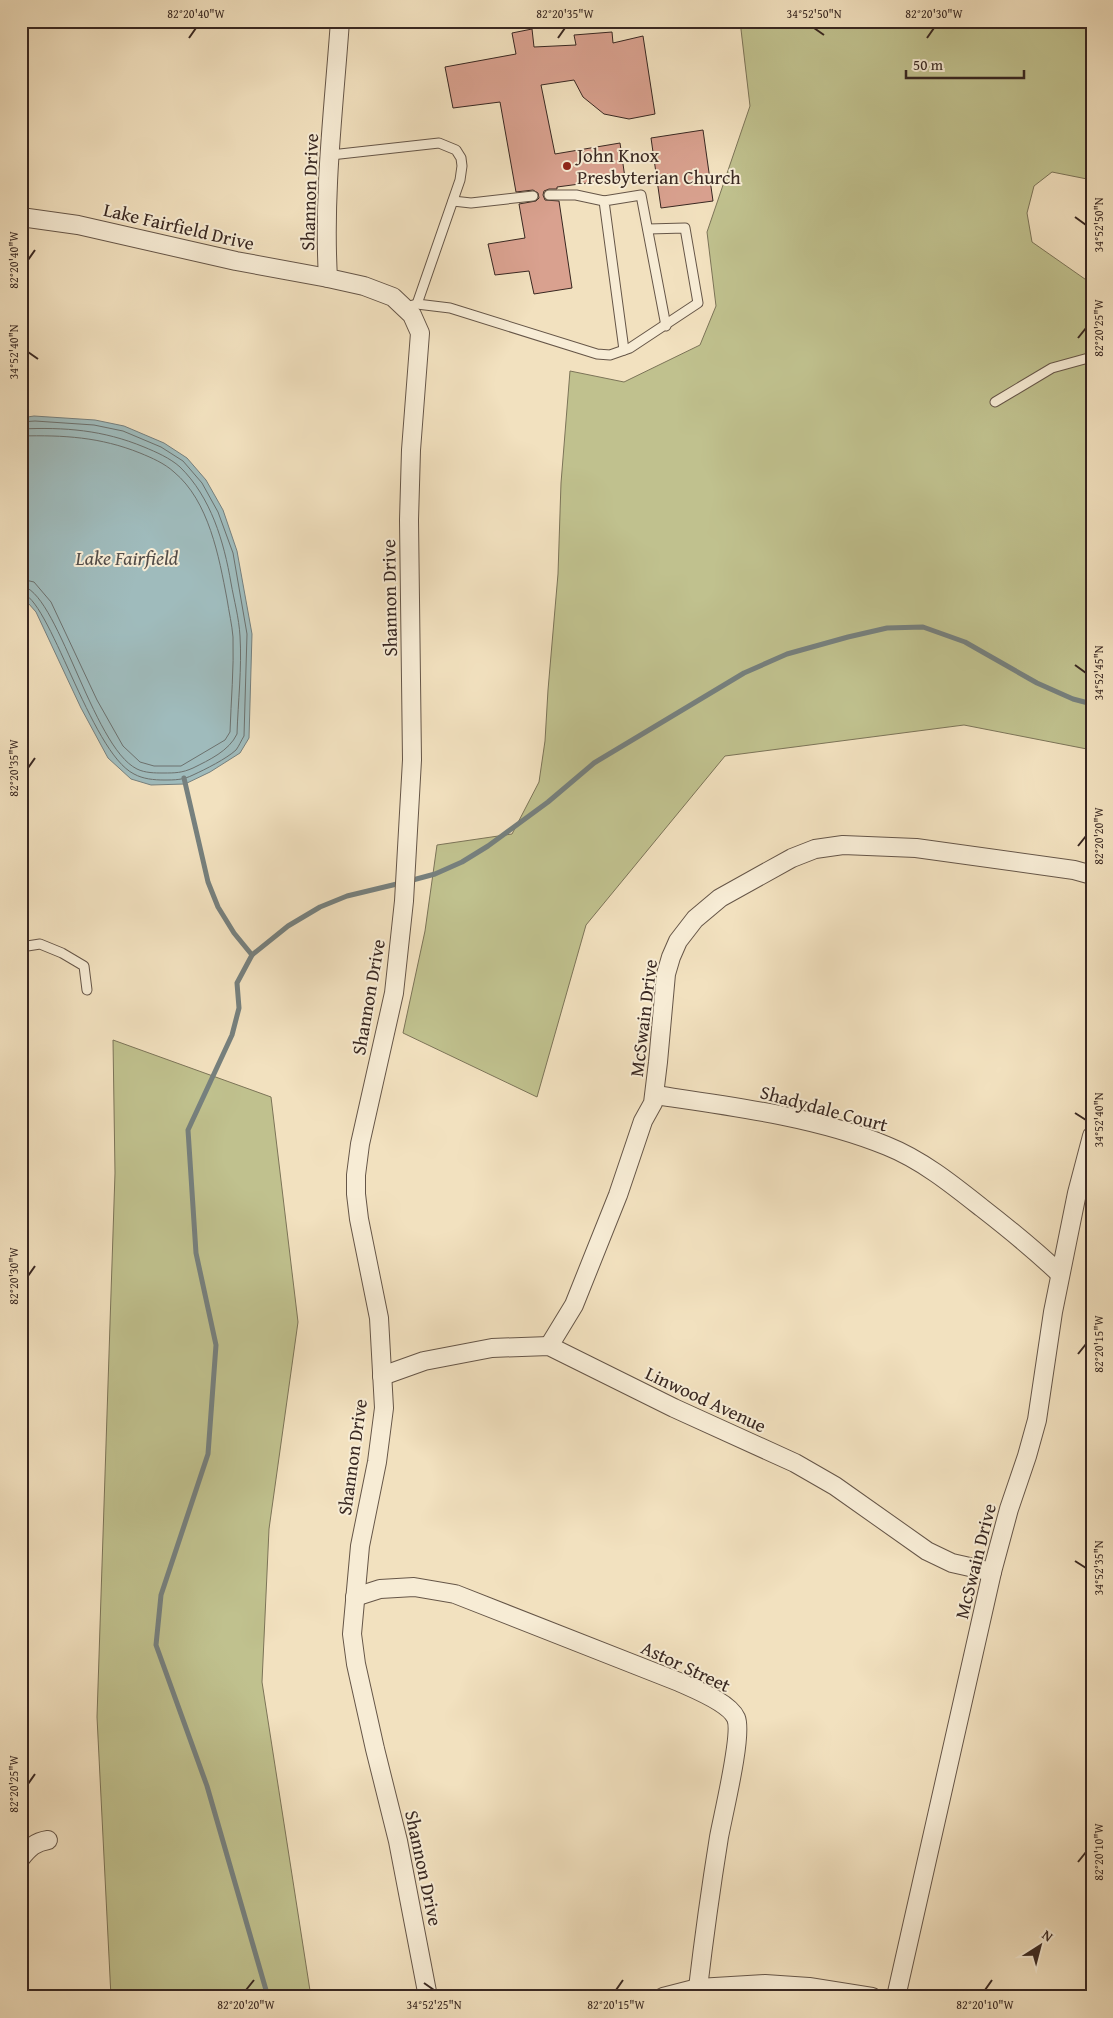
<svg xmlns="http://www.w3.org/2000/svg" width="1113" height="2018" font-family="'Gentium Book Plus',serif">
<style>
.green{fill:#c0c18e;stroke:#7c7458}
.water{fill:#9fbbbc;stroke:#76807e}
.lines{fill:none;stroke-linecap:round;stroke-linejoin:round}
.shore{stroke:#6c716e;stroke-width:1}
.stream{stroke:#76807e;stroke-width:5}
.building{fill:#d9a18f;stroke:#382721}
.service-casing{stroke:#665648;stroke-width:11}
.minor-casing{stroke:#665648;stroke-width:20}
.service{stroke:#f7ecd5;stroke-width:9}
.minor{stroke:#f7ecd5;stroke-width:18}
.ticks{fill:none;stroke:#382721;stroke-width:2}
.poi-dot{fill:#8f2418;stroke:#f7ecd5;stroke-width:2}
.labels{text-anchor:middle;stroke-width:4;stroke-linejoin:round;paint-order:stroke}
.poi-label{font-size:19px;fill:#382721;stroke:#f7ecd5;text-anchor:start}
.street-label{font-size:19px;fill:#382721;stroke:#f7ecd5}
.water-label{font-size:20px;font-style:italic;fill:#524c48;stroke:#f7ecd5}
.neatline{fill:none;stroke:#382721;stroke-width:2}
.ticks-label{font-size:12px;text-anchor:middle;fill:#382721}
</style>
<rect width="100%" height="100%" fill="#f2e1bf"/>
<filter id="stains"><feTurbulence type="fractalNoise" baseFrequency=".004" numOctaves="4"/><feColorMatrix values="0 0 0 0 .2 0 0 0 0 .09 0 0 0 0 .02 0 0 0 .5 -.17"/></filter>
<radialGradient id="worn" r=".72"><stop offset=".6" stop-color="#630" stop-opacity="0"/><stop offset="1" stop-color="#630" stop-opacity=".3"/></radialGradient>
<g class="green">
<polygon points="740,21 1092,21 1092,180 1052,172 1034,186 1027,213 1032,242 1092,284 1092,750 964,725 725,756 586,925 537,1097 403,1033 425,931 437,845 512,834 539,782 545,741 548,690 558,574 561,483 570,371 624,382 700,345 716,306 707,232 750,106"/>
<polygon points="113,1040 271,1097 298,1322 269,1529 262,1682 311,1997 111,1997 97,1717 115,1173"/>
</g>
<polygon class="water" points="34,416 95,420 124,426 164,443 187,458 206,480 223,510 237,551 252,634 249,738 240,753 210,772 185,784 151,785 131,779 108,758 81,708 36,612 21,595 21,418"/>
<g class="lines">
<g class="shore">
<path d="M21,422L35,421L94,425L123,431L161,447L183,461L202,483L218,512L233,553L247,634L244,736C241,741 239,746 236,750C226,759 206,769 193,775C183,780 175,780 164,780C154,780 143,779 134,774C90,752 49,595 21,593"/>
<path d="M21,429C65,427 103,430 144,447C156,452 170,458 180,467C211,497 224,542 231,583C234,600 239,618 240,636C242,668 238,702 237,734C229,751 209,760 193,768C182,773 175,773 163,773C155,773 145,773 137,769C92,747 57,588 21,586"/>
<path d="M21,436C64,435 100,437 140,453C152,458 164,463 174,472C209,501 219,557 227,599C229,612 232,625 233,637C234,668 231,701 230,732L225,740L181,766H154L140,762L123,746L97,700L51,602L34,582L21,579"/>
</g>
<g class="stream">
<polyline points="184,778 208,882 218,907 234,933 252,955"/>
<polyline points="409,881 435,874 462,862 488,846 548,802 594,763 744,673 787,654 848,637 887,628 923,627 965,642 1037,683 1073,699 1092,704"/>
<polyline points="268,1997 207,1786 156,1645 161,1595 208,1454 216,1345 196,1253 188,1130 232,1035 239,1008 237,983 252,955 288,926 320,907 347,896 401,883"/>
</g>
</g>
<g class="building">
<polygon points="532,29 534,47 576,45 574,35 612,32 613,43 643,36 655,114 629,119 604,114 583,97 574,80 541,85 555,154 620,143 625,178 557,187 557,189 549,189 544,191 543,195 545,200 559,201 572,288 534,294 529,271 495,275 488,244 525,238 519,204 536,201 539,198 538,193 533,190 516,192 500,102 453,108 445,67 516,54 512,33"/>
<polygon points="703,130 713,201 661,208 651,138"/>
</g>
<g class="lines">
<defs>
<g id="service">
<polyline points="331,155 439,143 456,150 461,158 462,166 460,180 417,304"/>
<polyline points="549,195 576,195 604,201"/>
<polyline points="453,201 471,203 533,196"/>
<polyline points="405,307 417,304 450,308 597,354 610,355 630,348 698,303 685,228 648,229"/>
<polyline points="624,350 604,201 641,195 666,326"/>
<polyline points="995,402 1052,368 1092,357"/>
<polyline points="21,947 40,944 62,953 84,966 87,990"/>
</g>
<g id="minor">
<path d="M340,21C334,106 323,193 328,278L364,286L393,297L412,315L420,333L411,450L409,520L412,760L404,901L394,993L360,1144L356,1175V1194L359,1219L379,1318L384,1408L377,1462L360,1546L352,1634L356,1664L375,1749L398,1841L428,1997"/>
<polyline points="21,217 78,225 236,261 328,278"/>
<path d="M655,1095C730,1106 817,1117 887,1146C922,1160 953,1185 982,1208C1009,1229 1036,1251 1060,1274"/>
<polyline points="549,1346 574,1305 618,1195 643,1121 653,1103 658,1062 666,974 671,957 678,941 695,919 720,898 792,858 815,849 843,845 916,848 1074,870 1092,875"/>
<polyline points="382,1376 424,1361 492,1348 549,1346 674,1408 795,1463 835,1486 927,1551 952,1563 992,1572"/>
<path d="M355,1597L380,1589L414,1587L455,1594L679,1682C694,1689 729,1702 736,1718C743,1734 723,1815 719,1837C711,1887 704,1937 698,1988"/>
<path d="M21,1858C29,1848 35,1842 48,1840"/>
<polyline points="663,1997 698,1988 765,1984 809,1987 872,1997"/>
<polyline points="896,1997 992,1572 1009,1509 1027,1456 1037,1420 1053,1312 1077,1193 1092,1136"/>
</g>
</defs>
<use href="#service" class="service-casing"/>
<use href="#minor" class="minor-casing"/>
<use href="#service" class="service"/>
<use href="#minor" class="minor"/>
</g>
<path class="ticks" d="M814,28L824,35M189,38L196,28M558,38L565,28M927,38L934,28M1075,217L1086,225M28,260L35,250M1078,338L1086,328M28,352L38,359M1075,665L1086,673M28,768L35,758M1078,846L1086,836M1075,1113L1086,1120M28,1276L35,1266M1078,1354L1086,1344M1075,1561L1086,1568M28,1784L35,1774M1078,1862L1086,1852M424,1983L434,1990M246,1990L254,1980M616,1990L623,1980M985,1990L992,1980"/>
<circle class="poi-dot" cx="567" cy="166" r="5"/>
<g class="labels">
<g class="poi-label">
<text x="577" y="162">John Knox<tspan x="577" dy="22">Presbyterian Church</tspan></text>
</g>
<g class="street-label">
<text transform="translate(309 192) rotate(-88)" y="7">Shannon Drive</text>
<text transform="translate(179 226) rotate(13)" y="7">Lake Fairfield Drive</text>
<text transform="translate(389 598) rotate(-91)" y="7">Shannon Drive</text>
<text transform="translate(368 997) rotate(-80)" y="7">Shannon Drive</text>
<text transform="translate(643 1018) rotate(-83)" y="7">McSwain Drive</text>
<text transform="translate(824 1108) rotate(15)" y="7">Shadydale Court</text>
<text transform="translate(706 1399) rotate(25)" y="7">Linwood Avenue</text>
<text transform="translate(352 1457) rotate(-82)" y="7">Shannon Drive</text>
<text transform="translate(975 1561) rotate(-76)" y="7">McSwain Drive</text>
<text transform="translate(686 1666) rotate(25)" y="7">Astor Street</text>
<text transform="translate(424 1868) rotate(78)" y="7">Shannon Drive</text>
</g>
<g class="water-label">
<text x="127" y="565">Lake Fairfield</text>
</g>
</g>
<rect width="1113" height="2018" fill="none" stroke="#f2e1bf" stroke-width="55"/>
<g transform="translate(1040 1946) rotate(36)" stroke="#f7ecd5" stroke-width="4" paint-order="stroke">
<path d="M0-4L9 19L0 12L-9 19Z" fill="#382721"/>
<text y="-8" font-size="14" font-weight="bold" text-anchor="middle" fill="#382721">N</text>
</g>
<path d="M906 70v8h118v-8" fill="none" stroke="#382721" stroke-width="2.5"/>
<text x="913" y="70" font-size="15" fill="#382721" stroke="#f7ecd5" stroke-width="4" paint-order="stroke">50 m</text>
<rect x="28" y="28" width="1058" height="1962" class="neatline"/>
<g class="ticks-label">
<text x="196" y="18">82°20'40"W</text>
<text x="565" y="18">82°20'35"W</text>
<text x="814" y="18">34°52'50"N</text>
<text x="934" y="18">82°20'30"W</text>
<text transform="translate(1099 225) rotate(-90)" y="4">34°52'50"N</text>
<text transform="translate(14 260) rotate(-90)" y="4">82°20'40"W</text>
<text transform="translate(1099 328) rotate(-90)" y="4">82°20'25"W</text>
<text transform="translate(14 352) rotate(-90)" y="4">34°52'40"N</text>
<text transform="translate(1099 673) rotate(-90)" y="4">34°52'45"N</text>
<text transform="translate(14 768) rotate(-90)" y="4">82°20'35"W</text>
<text transform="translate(1099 836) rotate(-90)" y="4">82°20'20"W</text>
<text transform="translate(1099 1120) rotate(-90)" y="4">34°52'40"N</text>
<text transform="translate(14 1276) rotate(-90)" y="4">82°20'30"W</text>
<text transform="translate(1099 1344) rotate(-90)" y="4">82°20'15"W</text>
<text transform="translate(1099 1568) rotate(-90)" y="4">34°52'35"N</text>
<text transform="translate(14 1784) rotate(-90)" y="4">82°20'25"W</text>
<text transform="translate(1099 1852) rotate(-90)" y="4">82°20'10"W</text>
<text x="246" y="2009">82°20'20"W</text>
<text x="434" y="2009">34°52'25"N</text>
<text x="616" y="2009">82°20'15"W</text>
<text x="985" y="2009">82°20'10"W</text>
</g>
<rect width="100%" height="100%" filter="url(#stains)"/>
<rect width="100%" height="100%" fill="url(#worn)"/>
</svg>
